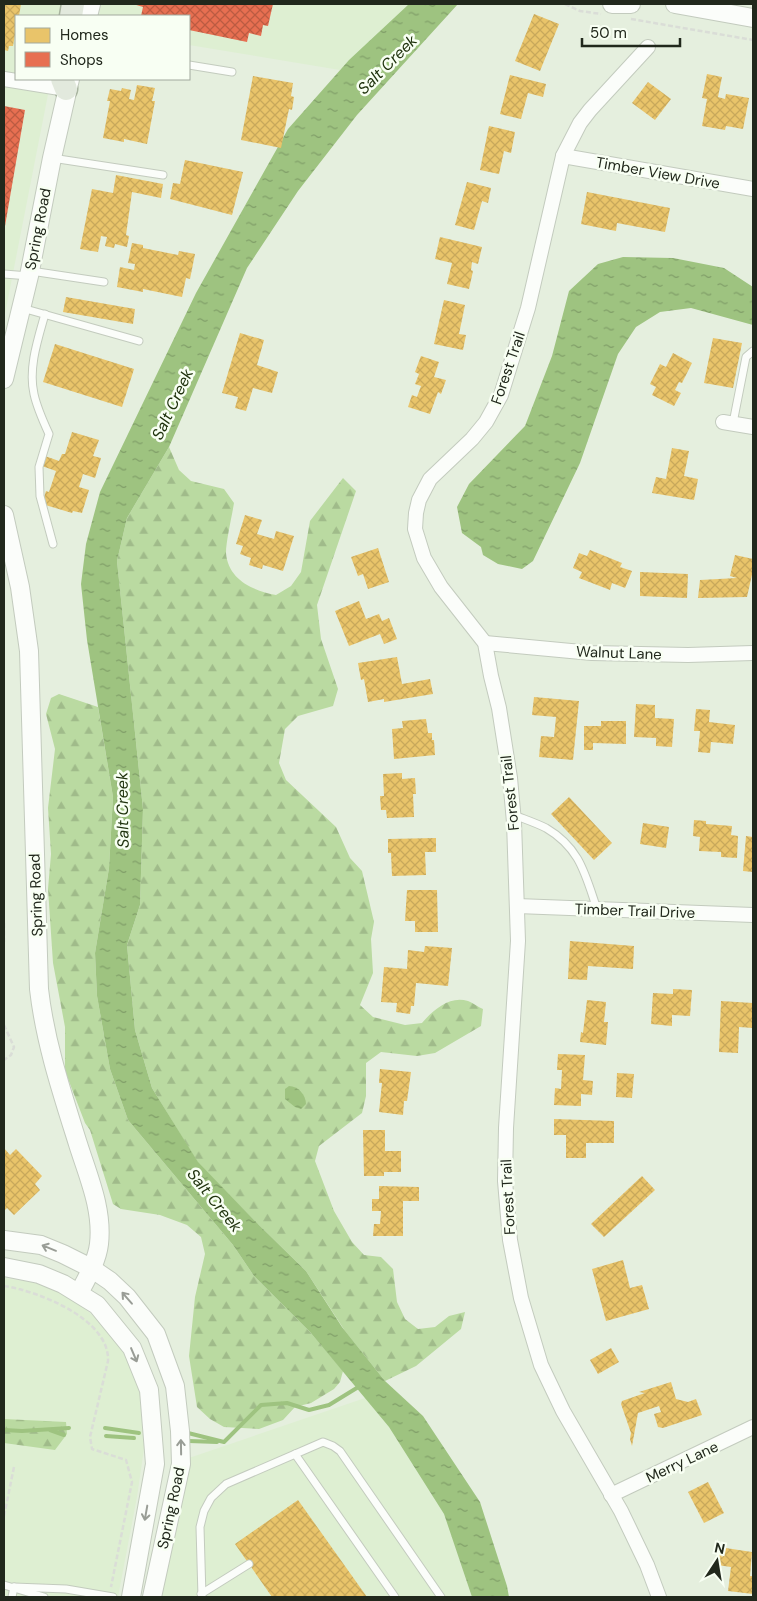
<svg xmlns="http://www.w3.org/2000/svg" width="757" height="1601" font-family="'DM Sans',sans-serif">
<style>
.built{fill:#deefd2}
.forest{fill:url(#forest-firs)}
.water{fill:url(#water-ripples)}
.homes{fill:url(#homes-cross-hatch)}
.shops{fill:url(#shops-cross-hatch)}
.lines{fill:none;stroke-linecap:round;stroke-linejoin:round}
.stream{stroke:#9ec380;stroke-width:4}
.service-casing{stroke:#c3cbbe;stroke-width:9}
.minor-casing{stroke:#c3cbbe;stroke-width:16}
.tertiary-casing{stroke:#c3cbbe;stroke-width:20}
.trunk-casing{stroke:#a8b49f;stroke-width:25}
.path{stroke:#daddd7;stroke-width:2.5;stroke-dasharray:5 2.5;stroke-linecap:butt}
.service{stroke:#fbfdfa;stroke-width:7}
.minor{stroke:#fbfdfa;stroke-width:14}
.tertiary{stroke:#fbfdfa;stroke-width:18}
.trunk{stroke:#e2e9dd;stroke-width:22}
.oneway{stroke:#999d96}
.labels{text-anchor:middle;stroke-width:5;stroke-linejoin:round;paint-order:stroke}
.street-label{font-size:15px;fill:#21281c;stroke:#f8fff3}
.water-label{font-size:16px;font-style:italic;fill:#20330e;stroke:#f8fff3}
</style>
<defs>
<pattern id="forest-firs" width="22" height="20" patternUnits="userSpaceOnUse" patternTransform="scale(1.25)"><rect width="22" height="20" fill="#badaa1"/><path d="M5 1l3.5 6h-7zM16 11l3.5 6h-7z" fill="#a0bb8a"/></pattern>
<pattern id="water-ripples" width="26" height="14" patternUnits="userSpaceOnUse" patternTransform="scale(1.25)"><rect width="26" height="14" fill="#9ec380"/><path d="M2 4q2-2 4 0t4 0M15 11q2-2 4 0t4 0" fill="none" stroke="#809e68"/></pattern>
<pattern id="homes-cross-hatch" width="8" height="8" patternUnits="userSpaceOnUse" patternTransform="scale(1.25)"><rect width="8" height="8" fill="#e9c46a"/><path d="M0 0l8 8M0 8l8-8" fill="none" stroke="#c8a85b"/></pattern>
<pattern id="shops-cross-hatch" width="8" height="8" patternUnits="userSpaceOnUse" patternTransform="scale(1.25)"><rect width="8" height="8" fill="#e76f51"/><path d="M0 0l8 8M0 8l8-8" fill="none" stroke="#bb5b42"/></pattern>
</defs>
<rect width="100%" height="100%" fill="#e5efde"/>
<g class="built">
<polygon points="4,4 66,4 64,16 16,16 16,79 51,79 4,319"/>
<polygon points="101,4 409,4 340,70 189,45 189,16 99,16"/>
<polygon points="4,1278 37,1283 55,1290 76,1302 101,1322 123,1349 141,1393 146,1435 137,1497 118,1597 4,1597"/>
<polygon points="365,1398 389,1427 444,1514 472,1597 157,1597 186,1459"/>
</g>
<g class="forest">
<path d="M169,447L179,470L191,481L224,489L234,503C232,516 226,541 226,553C228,580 254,591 276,595L291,586L301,572L310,521L343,478L356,491L317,605L321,639L338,689L333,706L298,716L285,729L279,763L286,780L336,827L350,858L362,871L374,922L371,939L373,973L360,1005L373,1017L405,1025L422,1023C433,1010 450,995 468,1001C473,1003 478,1007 483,1009L481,1026L435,1053L417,1056L381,1052L366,1063V1096L362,1113L319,1146L315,1161L334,1211L352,1242L364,1255L381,1257L393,1269L397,1302L405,1319L418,1329L435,1327L449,1316L465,1312L461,1329L416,1366L385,1381L345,1331L306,1271L259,1225L198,1163L152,1088L135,1030L127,945L140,905L143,809L117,561L127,518Z"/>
<polygon points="59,694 98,707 113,797 109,868 95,953 97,996 110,1069 128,1120 233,1245 254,1276 310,1332 343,1371 340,1382 334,1389 311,1403 295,1407 283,1420 259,1429 224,1427 210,1419 197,1407 189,1356 195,1297 205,1254 201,1237 187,1225 160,1215 121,1209 113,1204 90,1130 85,1123 65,1071 65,1027 53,963 48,889 51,854 48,808 55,749 46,714 51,698"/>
<polygon points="4,1419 66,1422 67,1434 55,1450 4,1443"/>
</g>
<g class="water">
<polygon points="409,4 458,4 357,115 298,191 247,268 169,447 127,518 117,561 143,809 140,905 127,945 135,1030 152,1088 198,1162 259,1225 306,1271 342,1327 385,1381 423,1416 480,1502 507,1586 509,1597 472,1597 444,1514 389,1427 310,1332 254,1276 233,1245 128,1120 110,1069 97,996 95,953 109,868 113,797 87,640 81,584 86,544 100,492 196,293 288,129 349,60"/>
<polygon points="623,257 673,258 724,268 753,287 753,325 691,308 660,312 636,327 618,354 580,463 533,561 522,569 498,564 483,555 481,547 462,533 457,507 469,484 525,426 552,356 569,291 598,264"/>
<path d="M289,1086C298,1086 306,1095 306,1104L301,1109L295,1107L285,1099V1089Z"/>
</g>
<g class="homes">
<polygon points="4,4 21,4 19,16 16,16 16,29 13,46 9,46 8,51 4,50"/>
<polygon points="534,14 559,24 540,71 515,61"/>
<polygon points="707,74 722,77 718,97 725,99 726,94 749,98 743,129 726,126 725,130 702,126 707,99 702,98"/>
<polygon points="510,75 546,84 543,97 528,93 521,119 500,114"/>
<polygon points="253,76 293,83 291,96 294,97 292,110 289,109 281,148 241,140"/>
<polygon points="648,82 671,99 655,120 632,103"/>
<polygon points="137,85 155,88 152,101 155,101 147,144 124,139 124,142 103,138 110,101 107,101 110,89 121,91 122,88 131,90 129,99 134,100"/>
<polygon points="489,126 515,132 511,153 504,151 499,174 480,170"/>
<polygon points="185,160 243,172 232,215 170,199 173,183 180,184"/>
<polygon points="116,175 163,184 161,198 132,192 126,235 129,236 127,247 115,244 114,248 105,246 107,237 101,236 98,252 80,249 92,189 113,193"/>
<polygon points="467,182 491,188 488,203 482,201 474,230 455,225"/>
<polygon points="587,192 670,208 665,232 617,223 616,231 581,224"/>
<polygon points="440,237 482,247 478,264 472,262 471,270 473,271 469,289 447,284 452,263 435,259"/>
<polygon points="132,243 143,245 143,248 178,255 179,251 195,254 190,279 186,278 182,297 143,289 143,292 117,287 120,267 134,270 135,264 128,263"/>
<polygon points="66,297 135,309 133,324 63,312"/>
<polygon points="444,300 465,305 459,334 466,335 463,350 434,344"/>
<polygon points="240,333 264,340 257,365 278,372 272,393 253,388 246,411 235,408 238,397 222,393"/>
<polygon points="713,338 742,343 733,388 704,383"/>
<polygon points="55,344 134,369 122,407 43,382"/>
<polygon points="673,353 692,363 682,383 679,382 675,390 681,393 674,406 652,395 656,387 650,384 660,364 666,367"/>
<polygon points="421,356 439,362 434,377 446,380 441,394 438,392 430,414 408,407 412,395 417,397 421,386 415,384 419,374 415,372"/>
<polygon points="72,432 99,440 93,456 101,458 95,478 83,474 79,487 89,490 82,513 73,511 72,513 42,504 46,491 49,492 56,471 42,466 45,456 59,461 62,454 65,454"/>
<polygon points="672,448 689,451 684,476 698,479 694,500 652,493 656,477 666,479"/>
<polygon points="245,515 262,520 257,534 274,539 276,531 294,536 283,571 263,565 262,569 249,565 251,558 240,554 243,546 236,544"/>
<polygon points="378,548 389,582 368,589 363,574 358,576 351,557"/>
<polygon points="590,550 622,563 620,567 632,571 625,588 612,583 610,590 579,578 582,572 573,568 579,553 587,556"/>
<polygon points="735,555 753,559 753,570 747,597 698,598 700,580 737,578 730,576"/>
<polygon points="640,572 688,574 687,598 640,596"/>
<polygon points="359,601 366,619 379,614 382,621 389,618 397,639 384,644 380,634 349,646 335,611"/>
<polygon points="397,657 402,684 430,679 433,694 384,702 384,699 368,702 364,679 361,680 358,663"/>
<polygon points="534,697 579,701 573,760 539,757 541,736 554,737 556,717 532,715"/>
<polygon points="636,704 655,705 655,718 674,719 672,747 656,746 656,738 634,737"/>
<polygon points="696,709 710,710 709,722 735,725 733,744 711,742 710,753 698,752 700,731 694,731"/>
<polygon points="426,719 428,733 432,733 432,740 434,740 435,755 394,759 392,729 403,728 402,721"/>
<polygon points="601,721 626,721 626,744 593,743 593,750 584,750 584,726 601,726"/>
<polygon points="402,773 402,779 415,778 416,794 413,794 414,817 387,818 386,810 381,810 380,796 384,796 383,774"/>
<polygon points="569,797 612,843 594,860 551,814"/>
<polygon points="694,820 706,821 706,824 732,826 731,835 738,836 737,858 721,857 721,852 699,851 700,837 693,836"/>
<polygon points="643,823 669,827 666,848 640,844"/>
<polygon points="746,836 753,837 753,872 743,871"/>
<polygon points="436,838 436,852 425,852 426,875 392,876 391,853 388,853 388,839"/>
<polygon points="407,890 437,890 438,932 415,932 415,921 405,921"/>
<polygon points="570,941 634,946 633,969 588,966 587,980 568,979"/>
<polygon points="425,946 452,948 448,986 416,983 414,1006 411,1006 410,1014 396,1012 397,1003 381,1002 384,967 407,969 408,950 424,952"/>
<polygon points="673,989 692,990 690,1016 672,1015 672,1026 651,1024 653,993 673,994"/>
<polygon points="587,1000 606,1002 604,1022 608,1022 606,1045 580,1042 581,1032 583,1033"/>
<polygon points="721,1001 753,1003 753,1028 739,1027 738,1053 719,1052"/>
<polygon points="558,1054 585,1055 583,1080 593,1081 592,1095 581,1094 581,1106 554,1105 555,1088 561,1089 562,1070 557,1070"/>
<polygon points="380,1069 411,1072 407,1101 404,1101 403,1115 379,1112 382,1083 379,1083"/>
<polygon points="617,1073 634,1074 632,1098 616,1097"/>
<polygon points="554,1119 614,1121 614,1143 586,1143 586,1158 566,1158 566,1135 554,1135"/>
<polygon points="363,1130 385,1130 385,1151 401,1151 401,1172 384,1172 384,1176 364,1176"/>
<polygon points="4,1148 10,1155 16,1149 42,1176 35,1184 40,1190 14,1215 7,1208 4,1211"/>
<polygon points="642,1176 655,1190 604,1237 591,1224"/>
<polygon points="379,1186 419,1187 419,1201 403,1201 403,1236 373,1236 374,1224 380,1224 381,1211 372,1211 372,1199 379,1199"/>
<polygon points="623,1260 630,1288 642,1285 649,1309 606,1321 592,1269"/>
<polygon points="611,1348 619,1362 598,1374 590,1360"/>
<polygon points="671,1382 676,1399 688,1402 696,1399 702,1415 663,1428 658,1427 654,1414 661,1412 659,1406 638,1413 632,1446 630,1439 631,1433 621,1404 622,1401 645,1393 639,1392"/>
<polygon points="708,1482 724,1513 704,1523 688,1492"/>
<polygon points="298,1500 367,1597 272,1597 249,1564 235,1544"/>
<polygon points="719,1547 752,1552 750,1576 753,1576 753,1594 728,1591 731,1567 717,1565"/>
</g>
<g class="shops">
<polygon points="133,4 273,4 268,26 263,25 261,36 249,33 247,42 189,30 189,16 141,16 143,7"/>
<polygon points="4,106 25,110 5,226 4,226"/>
</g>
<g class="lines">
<g class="stream">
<polyline points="105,1428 139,1433"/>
<polyline points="4,1430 22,1431 69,1428"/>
<polyline points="50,1430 64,1435"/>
<polyline points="188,1433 224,1442 261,1405 287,1403 309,1410 329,1405 360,1386"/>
<polyline points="106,1436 134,1438"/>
<polyline points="189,1441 217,1442"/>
</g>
<defs>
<g id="service">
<polyline points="189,65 232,72"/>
<polyline points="52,158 163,175"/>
<polyline points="31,271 104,282"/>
<polyline points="4,274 29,276"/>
<polyline points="22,308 139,341"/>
<path d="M45,314C38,339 28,368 34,394C37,408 43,421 49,434L39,467L40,496L53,544"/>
<polyline points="733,423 746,357 753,351"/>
<path d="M514,815C524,819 536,823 546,828C580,848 585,874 597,909"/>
<polyline points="295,1454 395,1597"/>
<polyline points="4,1585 44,1597"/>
<polyline points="14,1587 66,1589 113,1597"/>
<polyline points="201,1594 249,1564"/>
<polyline points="12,1597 14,1587"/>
<polyline points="202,1597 200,1527 204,1511 211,1498 226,1484 323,1442 333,1446 340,1451 441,1597"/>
</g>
<g id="minor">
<polyline points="648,47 590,110 580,123 563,156 528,308 501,395 486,422 472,439 430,479 419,500 416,513 415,529 424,558 441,587 485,643 491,676 499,708 510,778 514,822 518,941 506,1128 505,1181 510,1240 521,1298 541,1365 563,1411 621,1511 647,1565 659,1597"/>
<polyline points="4,79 66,89"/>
<polyline points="563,156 753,189"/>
<polyline points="723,422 753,427"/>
<polyline points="485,643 592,653 688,655 753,653"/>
<polyline points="517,906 753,915"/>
<polyline points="611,1495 753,1427"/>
</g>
<g id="tertiary">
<polyline points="612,4 631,4"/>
<polyline points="675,4 753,18"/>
<polyline points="88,16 91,4"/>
<polyline points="4,379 29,276 52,158 70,79"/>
<path d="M4,515L20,587L29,651L39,989C45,1042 62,1093 78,1144C88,1176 103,1209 99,1244C97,1261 87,1278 79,1293"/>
<polyline points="4,1240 41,1245 63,1254 91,1268 110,1281 127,1297 156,1334 175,1386 180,1431 181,1464 152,1597"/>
<polyline points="4,1267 39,1274 63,1284 97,1305 132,1348 149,1390 155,1464 131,1597"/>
</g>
<g id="trunk">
<polyline points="71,16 73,4"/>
<polyline points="62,79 66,89"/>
</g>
</defs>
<use href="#service" class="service-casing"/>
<use href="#minor" class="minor-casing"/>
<use href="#tertiary" class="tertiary-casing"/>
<use href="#trunk" class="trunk-casing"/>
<g class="path">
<polyline points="565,4 580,11 601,14"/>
<polyline points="631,19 753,40"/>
<polyline points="4,923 4,942"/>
<polyline points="4,1025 14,1047 11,1055 4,1060"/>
<path d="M4,1286C38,1291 110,1319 108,1361L90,1437L92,1449L126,1460L132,1482L111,1587"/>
<polyline points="4,1516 14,1467"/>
</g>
<use href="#service" class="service"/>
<use href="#minor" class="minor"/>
<use href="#tertiary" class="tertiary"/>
<use href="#trunk" class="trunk"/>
</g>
<defs><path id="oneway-shaft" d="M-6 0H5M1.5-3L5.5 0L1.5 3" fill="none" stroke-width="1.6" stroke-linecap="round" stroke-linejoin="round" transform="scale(1.25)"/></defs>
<g class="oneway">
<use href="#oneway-shaft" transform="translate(49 1248) rotate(-158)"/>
<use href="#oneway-shaft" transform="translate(127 1298) rotate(-131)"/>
<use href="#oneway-shaft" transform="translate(134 1355) rotate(67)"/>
<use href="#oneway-shaft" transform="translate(181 1447) rotate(-91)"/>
<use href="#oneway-shaft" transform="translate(146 1513) rotate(100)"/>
</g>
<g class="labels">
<g class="street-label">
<text transform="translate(658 173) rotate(10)" y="5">Timber View Drive</text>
<text transform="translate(38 229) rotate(-79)" y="5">Spring Road</text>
<text transform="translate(508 368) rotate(-71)" y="5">Forest Trail</text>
<text transform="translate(619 653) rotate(2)" y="5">Walnut Lane</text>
<text transform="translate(510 793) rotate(-96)" y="5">Forest Trail</text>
<text transform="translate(36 895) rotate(-92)" y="5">Spring Road</text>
<text transform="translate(635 911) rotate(2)" y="5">Timber Trail Drive</text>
<text transform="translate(508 1197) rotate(-93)" y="5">Forest Trail</text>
<text transform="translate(682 1462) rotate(-25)" y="5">Merry Lane</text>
<text transform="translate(171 1508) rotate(-78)" y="5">Spring Road</text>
</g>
<g class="water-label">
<text transform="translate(387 64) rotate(-45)" y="6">Salt Creek</text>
<text transform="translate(172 404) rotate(-65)" y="6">Salt Creek</text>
<text transform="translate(122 810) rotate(-91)" y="6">Salt Creek</text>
<text transform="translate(215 1200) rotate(51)" y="6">Salt Creek</text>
</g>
</g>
<rect width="757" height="1601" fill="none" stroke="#21281c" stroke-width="10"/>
<rect x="15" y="15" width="175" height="65" fill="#f8fff3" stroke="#a2a99d"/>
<rect x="25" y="28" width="25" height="15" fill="#e9c46a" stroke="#a2a99d"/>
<text x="60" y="40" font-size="15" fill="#21281c">Homes</text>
<rect x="25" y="52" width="25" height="15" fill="#e76f51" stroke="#a2a99d"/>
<text x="60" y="65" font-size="15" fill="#21281c">Shops</text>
<g transform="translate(717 1561) rotate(12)" stroke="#f8fff3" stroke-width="4" paint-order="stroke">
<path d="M0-4L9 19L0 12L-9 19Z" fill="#21281c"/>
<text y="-8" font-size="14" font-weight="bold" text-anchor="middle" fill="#21281c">N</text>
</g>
<path d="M582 38v8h98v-8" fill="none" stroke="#21281c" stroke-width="2.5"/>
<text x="590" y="38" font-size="15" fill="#21281c" stroke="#f8fff3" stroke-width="4" paint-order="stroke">50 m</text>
</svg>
